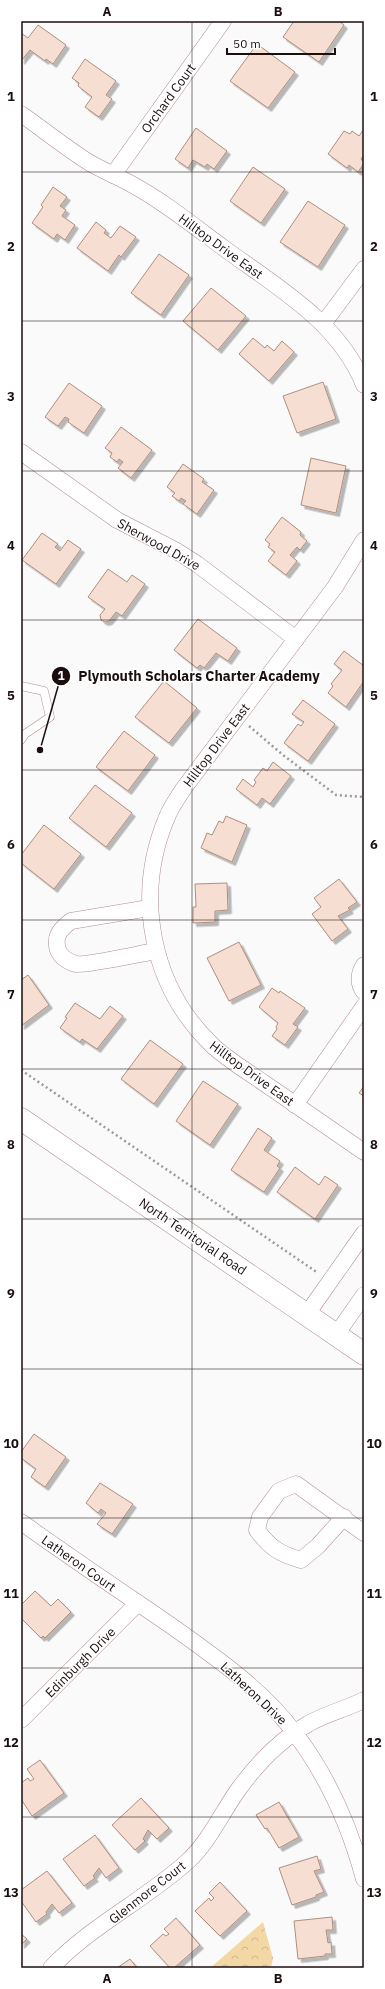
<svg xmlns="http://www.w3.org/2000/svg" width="385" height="1989" font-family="'IBM Plex Sans',sans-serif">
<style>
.park{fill:url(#park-crowns)}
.building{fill:#f7ded2;stroke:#af8e7e;filter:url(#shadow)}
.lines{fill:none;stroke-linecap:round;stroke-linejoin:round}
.lane-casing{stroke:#b28c8f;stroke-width:9}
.street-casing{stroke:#b28c8f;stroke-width:17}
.secondary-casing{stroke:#b28c8f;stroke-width:23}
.path{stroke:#9d9998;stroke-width:2.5;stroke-dasharray:2 3;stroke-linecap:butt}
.lane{stroke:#fff;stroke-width:8}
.street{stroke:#fff;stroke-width:16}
.secondary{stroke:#fff;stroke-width:22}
.grid{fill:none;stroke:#1b0e0f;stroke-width:1;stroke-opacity:0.55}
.labels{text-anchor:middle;stroke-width:3;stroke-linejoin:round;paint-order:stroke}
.street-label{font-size:13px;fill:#1b0e0f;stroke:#fff}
.leader{fill:none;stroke:#1b0e0f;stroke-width:1.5}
.callout-dot{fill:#1b0e0f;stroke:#fff;stroke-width:1.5}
.mark-label{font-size:12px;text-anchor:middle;font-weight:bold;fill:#fff}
.callout-label{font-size:14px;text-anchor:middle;font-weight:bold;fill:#1b0e0f;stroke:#fff;stroke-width:3;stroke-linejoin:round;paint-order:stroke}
.neatline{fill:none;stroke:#1b0e0f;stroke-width:1.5}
.grid-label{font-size:13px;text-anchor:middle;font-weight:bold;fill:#1b0e0f}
</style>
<defs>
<pattern id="park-crowns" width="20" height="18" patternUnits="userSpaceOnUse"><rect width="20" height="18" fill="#f3d8a6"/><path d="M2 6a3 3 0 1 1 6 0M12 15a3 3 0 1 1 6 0" fill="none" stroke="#d0b88e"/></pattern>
<filter id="shadow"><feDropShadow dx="3.5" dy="3.5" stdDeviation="0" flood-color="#0004"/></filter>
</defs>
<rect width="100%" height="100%" fill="#f9faf9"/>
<polygon class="park" points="263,1922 273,1958 271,1968 210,1968"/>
<g class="building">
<polygon points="294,21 339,21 344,25 319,62 283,37"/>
<polygon points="38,25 66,45 53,64 46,59 45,61 30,50 21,61 21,33 28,38"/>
<polygon points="257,44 295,72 268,108 230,81"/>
<polygon points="85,59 116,81 106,95 112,99 99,117 85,107 92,97 78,86 79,83 72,78"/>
<polygon points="196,128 227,151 214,169 207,164 205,167 193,160 188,168 175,159"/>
<polygon points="364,129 364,155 361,159 364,163 358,172 349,165 347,168 328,154 344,131 350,134 352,131 359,136"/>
<polygon points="253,167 285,189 261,223 230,201"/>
<polygon points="53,187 67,197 60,206 66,210 62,216 75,225 65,240 57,234 54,239 32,223 43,207 41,205"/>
<polygon points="308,201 345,225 318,267 280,242"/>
<polygon points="96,222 106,230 104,233 111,238 120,226 136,237 121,257 119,255 108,271 77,248"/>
<polygon points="159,254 189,275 161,315 131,293"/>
<polygon points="211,288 246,316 218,350 183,321"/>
<polygon points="253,338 265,348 267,345 274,351 282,341 294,352 269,381 239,354"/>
<polygon points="323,382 336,419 297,433 283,396"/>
<polygon points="69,383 102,406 84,433 68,422 69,419 65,417 58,426 45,417"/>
<polygon points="121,427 152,450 131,478 118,468 123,462 119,459 117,462 110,457 112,453 105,448"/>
<polygon points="311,458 346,466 336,513 301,505"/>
<polygon points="183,464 204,479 202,482 214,490 197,514 183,504 186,501 181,498 179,501 172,496 175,493 167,487"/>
<polygon points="282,517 301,532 300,535 307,541 300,550 297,547 290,555 297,561 286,575 268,561 275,552 268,547 270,544 265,540"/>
<polygon points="42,533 58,544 55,547 60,551 68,540 81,549 56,584 22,560"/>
<polygon points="108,569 127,582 132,575 145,584 122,616 116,612 109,621 105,622 101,620 100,615 105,609 88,597"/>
<polygon points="198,619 237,648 228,661 216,653 204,668 200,665 197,668 174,650"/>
<polygon points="344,651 364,666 364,681 346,707 328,693 333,686 331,684 342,670 334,664"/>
<polygon points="164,681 197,708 169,743 135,717"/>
<polygon points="303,700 335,724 308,761 284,743 298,724 301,726 304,722 292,714"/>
<polygon points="124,731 155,755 128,791 96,767"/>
<polygon points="273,762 291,776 270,804 262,798 257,805 236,789 243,779 253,787 256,782 254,780 263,768 267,771"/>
<polygon points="95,785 132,813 106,847 69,818"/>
<polygon points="226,816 247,825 232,862 201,848 207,833 212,835 219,821 223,823"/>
<polygon points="44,825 81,854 54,889 21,863 21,855"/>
<polygon points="339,879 357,902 348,908 350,910 338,916 348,929 332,941 312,914 321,907 314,898"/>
<polygon points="227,883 228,910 215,911 215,922 193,923 193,907 196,907 195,884"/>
<polygon points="239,942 261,985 229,1001 207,958"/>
<polygon points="28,975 49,1005 21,1026 21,980"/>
<polygon points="272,988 279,993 280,991 305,1008 293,1024 298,1027 285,1045 272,1036 277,1029 276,1027 278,1023 259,1007"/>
<polygon points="75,1003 100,1019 110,1006 123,1016 97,1049 82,1039 80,1042 60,1028 67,1018 65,1017"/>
<polygon points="150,1040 183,1064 154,1104 121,1079"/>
<polygon points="203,1081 238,1104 210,1145 176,1121"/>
<polygon points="364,1086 364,1096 359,1093"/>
<polygon points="258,1128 272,1138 264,1150 280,1161 277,1166 280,1168 264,1192 231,1170"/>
<polygon points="295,1167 319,1185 325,1176 338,1185 315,1219 277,1192"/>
<polygon points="34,1434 66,1457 45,1487 31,1477 36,1469 21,1458 21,1452"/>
<polygon points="100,1483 133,1504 112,1534 97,1524 106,1513 101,1509 98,1513 86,1503"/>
<polygon points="35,1591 51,1606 58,1599 71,1612 45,1638 43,1636 41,1638 21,1618 21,1605"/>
<polygon points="40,1760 64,1793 32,1816 21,1799 21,1783 28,1778 30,1781 34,1779 27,1769"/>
<polygon points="141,1798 169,1828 157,1839 148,1830 143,1839 145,1841 135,1850 112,1825"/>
<polygon points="279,1802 299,1837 279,1848 267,1828 265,1829 256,1815"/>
<polygon points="95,1835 119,1868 106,1878 99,1868 93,1876 95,1878 84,1886 63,1859"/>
<polygon points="317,1856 321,1869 314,1871 324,1892 316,1895 316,1897 292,1905 279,1868"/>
<polygon points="47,1871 72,1903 59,1913 52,1904 46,1912 47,1914 36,1922 21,1901 21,1890"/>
<polygon points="220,1882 247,1911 220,1936 195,1911 209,1898 211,1901 214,1898 209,1893"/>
<polygon points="332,1917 333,1930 326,1930 328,1943 331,1942 332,1954 325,1954 325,1956 298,1959 294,1921"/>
<polygon points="176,1918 200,1945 174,1968 170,1968 150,1946 163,1934 166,1936 169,1934 164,1929"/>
<polygon points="21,1934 27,1939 21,1945"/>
<polygon points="130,1959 137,1968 117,1968"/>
</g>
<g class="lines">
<defs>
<polyline id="lane" points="21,686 44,691 50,717 25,734 21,740"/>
<g id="street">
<path d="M21,114C44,130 66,148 90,163C104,171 119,177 133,185C166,203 195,227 225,249C277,287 339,322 364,385"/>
<polyline points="113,175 223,21"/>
<polyline points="323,324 364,269"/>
<polyline points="21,452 117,520 175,550 197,564 296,639"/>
<path d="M364,540L335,587L184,788C178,797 171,807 167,817C134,895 150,986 213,1046C228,1060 247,1071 264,1083C297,1106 331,1129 364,1152"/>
<path d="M149,908L71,921C62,928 55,934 57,946C58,956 68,962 76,964C85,966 143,953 156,951"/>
<path d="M364,965C358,974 358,984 364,992"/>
<polyline points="295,1105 364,1006"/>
<polyline points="307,1314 364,1233"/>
<polyline points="336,1335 364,1295"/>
<path d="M344,1517L318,1546L301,1560C280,1554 270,1548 257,1530L260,1517L279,1491L296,1484L364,1533"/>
<path d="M21,1522C71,1558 122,1592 173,1627C216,1658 262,1689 294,1732C327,1775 350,1827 364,1879"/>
<polyline points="21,1720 138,1603"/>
<path d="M51,1968C89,1927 145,1900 187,1862C209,1842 221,1814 238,1790C256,1765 281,1739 308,1724C325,1714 346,1709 364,1700"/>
</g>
<polyline id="secondary" points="21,1119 364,1354"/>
</defs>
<use href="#lane" class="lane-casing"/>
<use href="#street" class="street-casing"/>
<use href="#secondary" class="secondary-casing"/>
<g class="path">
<polyline points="249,726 283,755 336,795 364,797"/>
<polyline points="21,1070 318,1273"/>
</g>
<use href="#lane" class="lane"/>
<use href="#street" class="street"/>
<use href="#secondary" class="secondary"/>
</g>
<path class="grid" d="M192,21V1968M21,172H364M21,321H364M21,471H364M21,620H364M21,770H364M21,920H364M21,1069H364M21,1219H364M21,1369H364M21,1518H364M21,1668H364M21,1817H364"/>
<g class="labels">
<g class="street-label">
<text transform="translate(168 98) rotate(-54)" y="5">Orchard Court</text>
<text transform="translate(221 246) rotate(36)" y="5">Hilltop Drive East</text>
<text transform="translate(159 544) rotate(29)" y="5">Sherwood Drive</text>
<text transform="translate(216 745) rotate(-53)" y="5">Hilltop Drive East</text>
<text transform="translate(252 1073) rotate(36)" y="5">Hilltop Drive East</text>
<text transform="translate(193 1236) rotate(34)" y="5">North Territorial Road</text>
<text transform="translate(79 1563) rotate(35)" y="5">Latheron Court</text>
<text transform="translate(80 1662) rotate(-45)" y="5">Edinburgh Drive</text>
<text transform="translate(254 1693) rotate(43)" y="5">Latheron Drive</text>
<text transform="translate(147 1892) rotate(-38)" y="5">Glenmore Court</text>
</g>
</g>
<path class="leader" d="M40 750L61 676"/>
<g class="callout-dot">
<circle cx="40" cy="750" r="4"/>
<circle cx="61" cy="676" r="10"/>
</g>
<g class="mark-label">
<text x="61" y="680">1</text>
</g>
<g class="callout-label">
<text x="199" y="681">Plymouth Scholars Charter Academy</text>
</g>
<rect width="385" height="1989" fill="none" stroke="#ffffff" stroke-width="44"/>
<path d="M227 48v6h108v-6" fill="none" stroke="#1b0e0f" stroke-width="2"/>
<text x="233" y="48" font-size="12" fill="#1b0e0f" stroke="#ffffff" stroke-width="3" paint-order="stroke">50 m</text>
<rect x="22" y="22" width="341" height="1945" class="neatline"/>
<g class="grid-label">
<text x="107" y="16">A</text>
<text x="278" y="16">B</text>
<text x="11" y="101">1</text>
<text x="374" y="101">1</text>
<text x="11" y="251">2</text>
<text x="374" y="251">2</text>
<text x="11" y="401">3</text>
<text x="374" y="401">3</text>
<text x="11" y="550">4</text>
<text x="374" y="550">4</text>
<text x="11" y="700">5</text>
<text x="374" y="700">5</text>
<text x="11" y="849">6</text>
<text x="374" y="849">6</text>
<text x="11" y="999">7</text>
<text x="374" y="999">7</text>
<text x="11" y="1149">8</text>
<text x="374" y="1149">8</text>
<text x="11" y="1298">9</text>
<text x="374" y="1298">9</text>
<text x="11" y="1448">10</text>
<text x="374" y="1448">10</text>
<text x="11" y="1598">11</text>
<text x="374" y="1598">11</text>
<text x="11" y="1747">12</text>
<text x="374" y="1747">12</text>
<text x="11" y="1897">13</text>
<text x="374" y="1897">13</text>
<text x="107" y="1983">A</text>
<text x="278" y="1983">B</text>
</g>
</svg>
